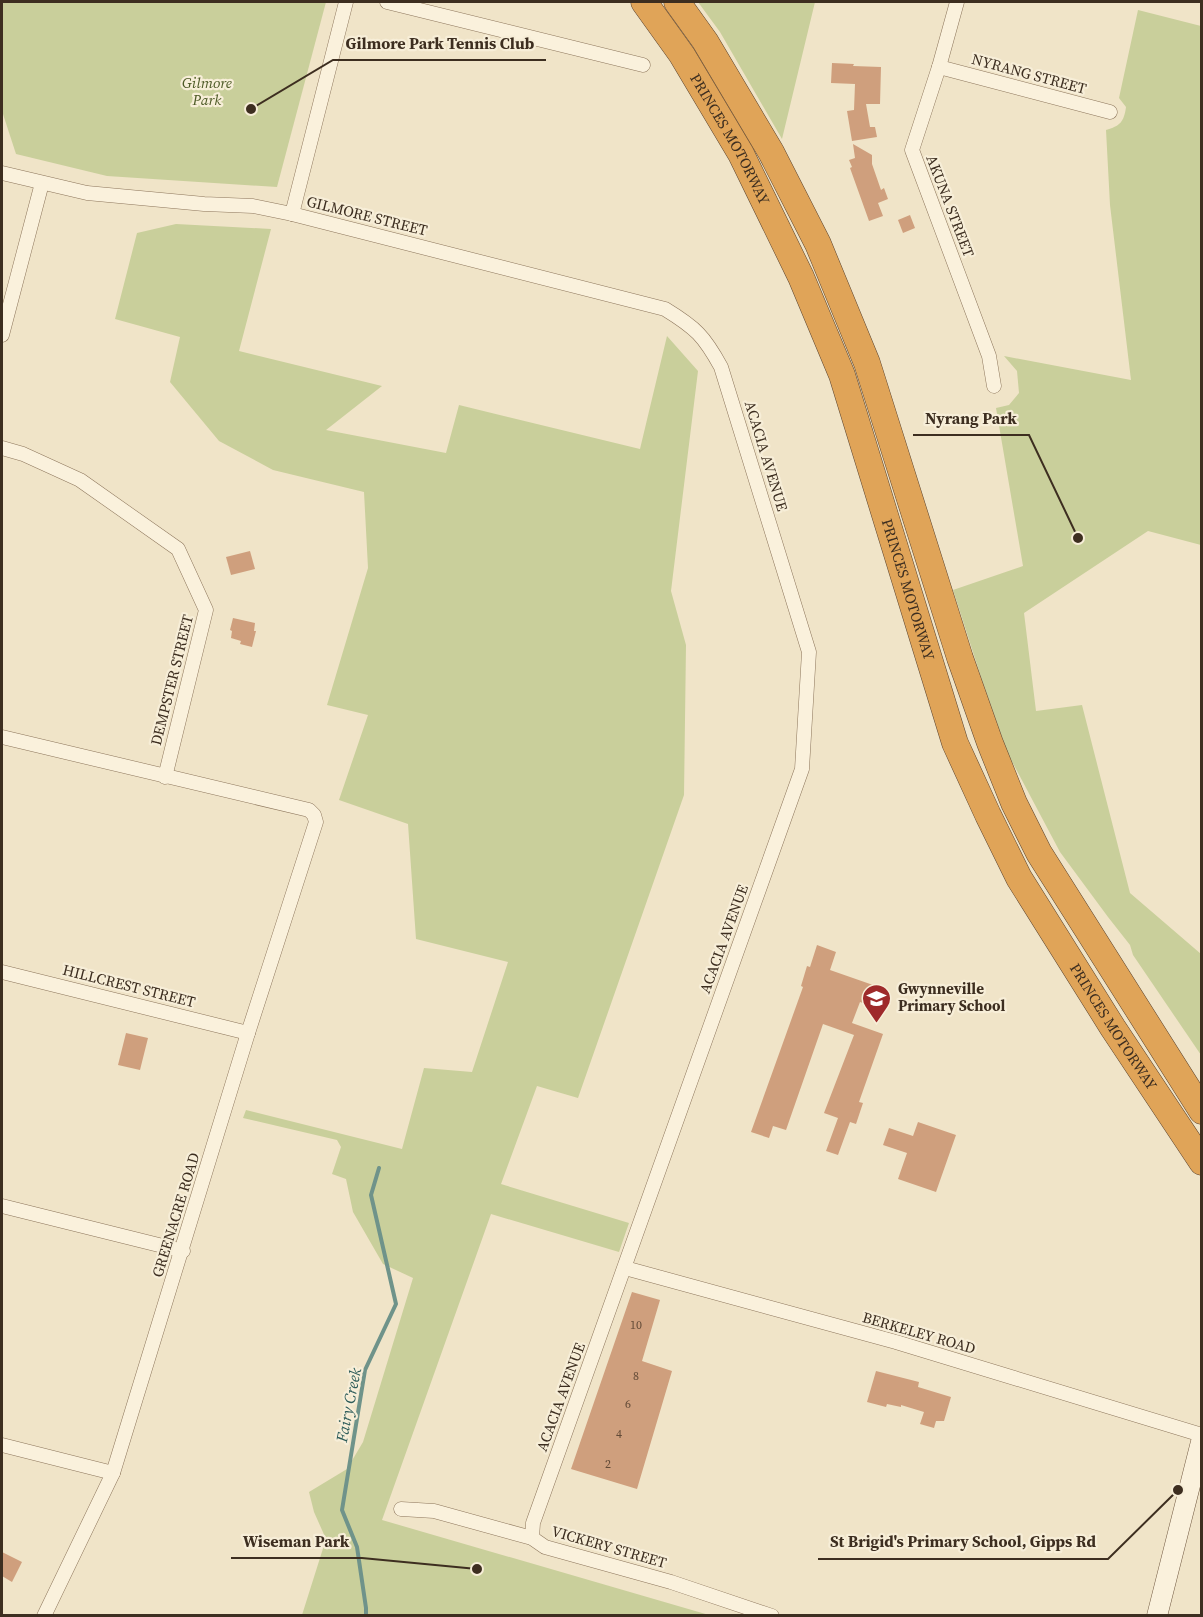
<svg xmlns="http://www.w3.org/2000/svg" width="1203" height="1617" font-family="'Source Serif 4',serif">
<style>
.green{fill:#c9cf9b}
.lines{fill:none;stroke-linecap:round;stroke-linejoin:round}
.stream{stroke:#6f938a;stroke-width:4}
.building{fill:#cf9f7d}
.street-casing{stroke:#8d765c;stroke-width:15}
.secondary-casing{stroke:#6f573f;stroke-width:21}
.highway-casing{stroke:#5b4430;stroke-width:27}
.street{stroke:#faf1dc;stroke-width:14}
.secondary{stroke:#faf1dc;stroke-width:20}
.highway{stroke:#e0a458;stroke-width:26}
.labels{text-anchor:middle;stroke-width:4.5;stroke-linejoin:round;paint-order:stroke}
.number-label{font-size:12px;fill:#624a37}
.street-label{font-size:15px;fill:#3d2e20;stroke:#f7eed8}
.park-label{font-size:15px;font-style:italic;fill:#4d5a26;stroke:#f7eed8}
.poi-label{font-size:15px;font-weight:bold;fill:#3d2e20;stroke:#f7eed8;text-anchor:start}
.water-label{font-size:16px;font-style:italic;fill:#2f5d5a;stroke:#f7eed8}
.leader{fill:none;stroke:#3d2e20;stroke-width:2}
.callout-dot{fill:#3d2e20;stroke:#f7eed8;stroke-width:2}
.callout-label{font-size:16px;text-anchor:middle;font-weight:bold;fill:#3d2e20;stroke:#f7eed8;stroke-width:4.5;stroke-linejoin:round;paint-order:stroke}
</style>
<rect width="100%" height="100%" fill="#f0e4c8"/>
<g class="green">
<polygon points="2,2 326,2 277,187 107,176 16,154 2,111"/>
<polygon points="698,2 815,2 782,139 720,32"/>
<path d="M1138,10L1201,26V545L1148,531L1024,613L1036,711L1082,705L1130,893L1201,954V1055L1133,955L1130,945L1108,917L1060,852L1008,754L981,677L953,590L1023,566L996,408L1009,405L1019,393L1017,371L1004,356L1131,380L1110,205L1106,130C1120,126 1124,122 1126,107L1119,98Z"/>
<polygon points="176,224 271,229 239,351 382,386 326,430 446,453 459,405 640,449 667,336 698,371 671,591 686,645 684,795 578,1098 537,1086 501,1184 629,1223 619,1252 491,1214 382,1520 709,1615 302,1615 326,1539 314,1512 309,1492 347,1469 363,1442 413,1278 383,1264 353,1212 346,1179 332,1174 341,1147 337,1140 243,1118 246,1110 402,1149 424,1068 472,1072 508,962 416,939 408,824 339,800 368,715 327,705 368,568 364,492 273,470 219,441 170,382 180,337 115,319 137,233"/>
</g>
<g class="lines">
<polyline class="stream" points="366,1616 366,1608 357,1547 342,1510 365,1370 396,1304 371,1195 379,1168"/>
</g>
<g class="building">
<polygon points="832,63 854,64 853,66 881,67 880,104 866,104 870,127 875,127 877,137 852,141 847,111 854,110 855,84 831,83"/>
<polygon points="853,144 872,155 872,164 881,190 884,188 888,199 878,203 883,216 869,221 850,168 852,167 849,160 855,158"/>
<polygon points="910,215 915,228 903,233 898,220"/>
<polygon points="250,551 255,569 231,575 226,557"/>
<polygon points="233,618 255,623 254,631 256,631 252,647 240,644 241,641 231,638 232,631 230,630"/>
<polygon points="817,945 836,952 830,970 873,985 866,1004 860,1002 852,1023 883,1034 859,1102 863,1103 856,1124 850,1122 838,1155 826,1151 838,1118 824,1113 854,1035 823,1024 786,1130 773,1126 769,1138 751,1132 803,987 801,986 807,966 810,967"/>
<polygon points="126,1033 148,1038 140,1070 118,1065"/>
<polygon points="918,1122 956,1135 936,1192 898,1179 907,1153 883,1145 889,1128 913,1136"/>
<polygon points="632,1292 660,1300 642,1361 672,1371 637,1489 571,1469"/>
<polygon points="876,1371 919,1382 918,1387 951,1397 944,1421 936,1421 934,1428 920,1424 924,1412 901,1405 901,1407 887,1404 886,1407 867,1402"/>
<polygon points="2,1552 22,1562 12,1582 2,1576"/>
</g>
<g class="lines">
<defs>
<g id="street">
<polyline points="387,2 643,65"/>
<polyline points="957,2 939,67 912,150 989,356 994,386"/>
<polyline points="939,67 1110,112"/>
<path d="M2,173L87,193L204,204L253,206L292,214L665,309C696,328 704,336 721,367L809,652L802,769L533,1523L532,1538"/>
<polyline points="292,214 346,2"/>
<polyline points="2,335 42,183"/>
<polyline points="2,448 23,454 80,480 178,549 206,610 165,777"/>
<polyline points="2,737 309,810 314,815 316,822 248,1033 113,1473 44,1616"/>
<polyline points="2,972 248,1033"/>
<polyline points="2,1206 183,1251"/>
<polyline points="625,1268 896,1342 1202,1435"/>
<polyline points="2,1445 113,1473"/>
<polyline points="401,1509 434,1511 532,1538 545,1547 671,1582 772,1616"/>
</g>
<polyline id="secondary" points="1157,1616 1202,1438"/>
<g id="highway">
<path id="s1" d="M644,2L682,55L741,154L801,277L842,375L955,743L988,815L1019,878L1113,1028L1202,1162"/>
<polyline points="677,2 705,41 771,152 818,244 867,363 960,658 990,743 1014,803 1039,853 1202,1111"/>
</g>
</defs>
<use href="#street" class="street-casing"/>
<use href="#secondary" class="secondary-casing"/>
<use href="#highway" class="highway-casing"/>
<use href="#street" class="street"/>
<use href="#secondary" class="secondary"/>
<use href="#highway" class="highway"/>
</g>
<defs>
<symbol id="school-pin" viewBox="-11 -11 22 30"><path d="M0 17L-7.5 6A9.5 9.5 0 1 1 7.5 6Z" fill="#9e2a2b" stroke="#f7eed8"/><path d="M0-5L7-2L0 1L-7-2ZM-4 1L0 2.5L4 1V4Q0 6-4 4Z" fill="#fff"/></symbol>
</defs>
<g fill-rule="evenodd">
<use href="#school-pin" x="860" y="982" width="33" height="45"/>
</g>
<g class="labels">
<g class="number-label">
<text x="636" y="1329">10</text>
<text x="636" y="1380">8</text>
<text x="628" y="1408">6</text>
<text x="619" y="1438">4</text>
<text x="608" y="1468">2</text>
</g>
<g class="street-label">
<text transform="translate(1029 74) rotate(15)" y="5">NYRANG STREET</text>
<text dy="5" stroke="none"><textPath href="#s1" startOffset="162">PRINCES MOTORWAY</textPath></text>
<text transform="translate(950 206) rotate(69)" y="5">AKUNA STREET</text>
<text transform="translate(367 216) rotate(14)" y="5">GILMORE STREET</text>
<text transform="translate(766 456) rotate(73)" y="5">ACACIA AVENUE</text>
<text dy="5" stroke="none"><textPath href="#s1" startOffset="648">PRINCES MOTORWAY</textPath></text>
<text transform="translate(172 680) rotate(-76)" y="5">DEMPSTER STREET</text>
<text transform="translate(724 939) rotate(-70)" y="5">ACACIA AVENUE</text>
<text transform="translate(129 986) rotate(14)" y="5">HILLCREST STREET</text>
<text dy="5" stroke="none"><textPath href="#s1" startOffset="1134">PRINCES MOTORWAY</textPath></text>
<text transform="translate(176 1215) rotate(-73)" y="5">GREENACRE ROAD</text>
<text transform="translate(919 1333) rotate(16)" y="5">BERKELEY ROAD</text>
<text transform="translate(561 1397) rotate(-70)" y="5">ACACIA AVENUE</text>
<text transform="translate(609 1547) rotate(16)" y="5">VICKERY STREET</text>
</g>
<g class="park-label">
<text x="207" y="88">Gilmore<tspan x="207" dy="17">Park</tspan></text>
</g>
<g class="poi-label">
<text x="898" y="994">Gwynneville<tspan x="898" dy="17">Primary School</tspan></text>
</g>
<g class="water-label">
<text transform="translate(348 1405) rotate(-79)" y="6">Fairy Creek</text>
</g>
</g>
<path class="leader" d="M251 109L333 60H546M1078 538L1029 435H913M477 1569L362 1558H231M1178 1490L1108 1559H818"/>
<g class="callout-dot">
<circle cx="251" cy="109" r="6"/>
<circle cx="1078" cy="538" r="6"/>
<circle cx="477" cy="1569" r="6"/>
<circle cx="1178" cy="1490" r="6"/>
</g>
<g class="callout-label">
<text x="440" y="49">Gilmore Park Tennis Club</text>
<text x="971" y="424">Nyrang Park</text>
<text x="296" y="1547">Wiseman Park</text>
<text x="963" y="1547">St Brigid's Primary School, Gipps Rd</text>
</g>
<rect width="1203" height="1617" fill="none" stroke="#3d2e20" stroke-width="6"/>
</svg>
